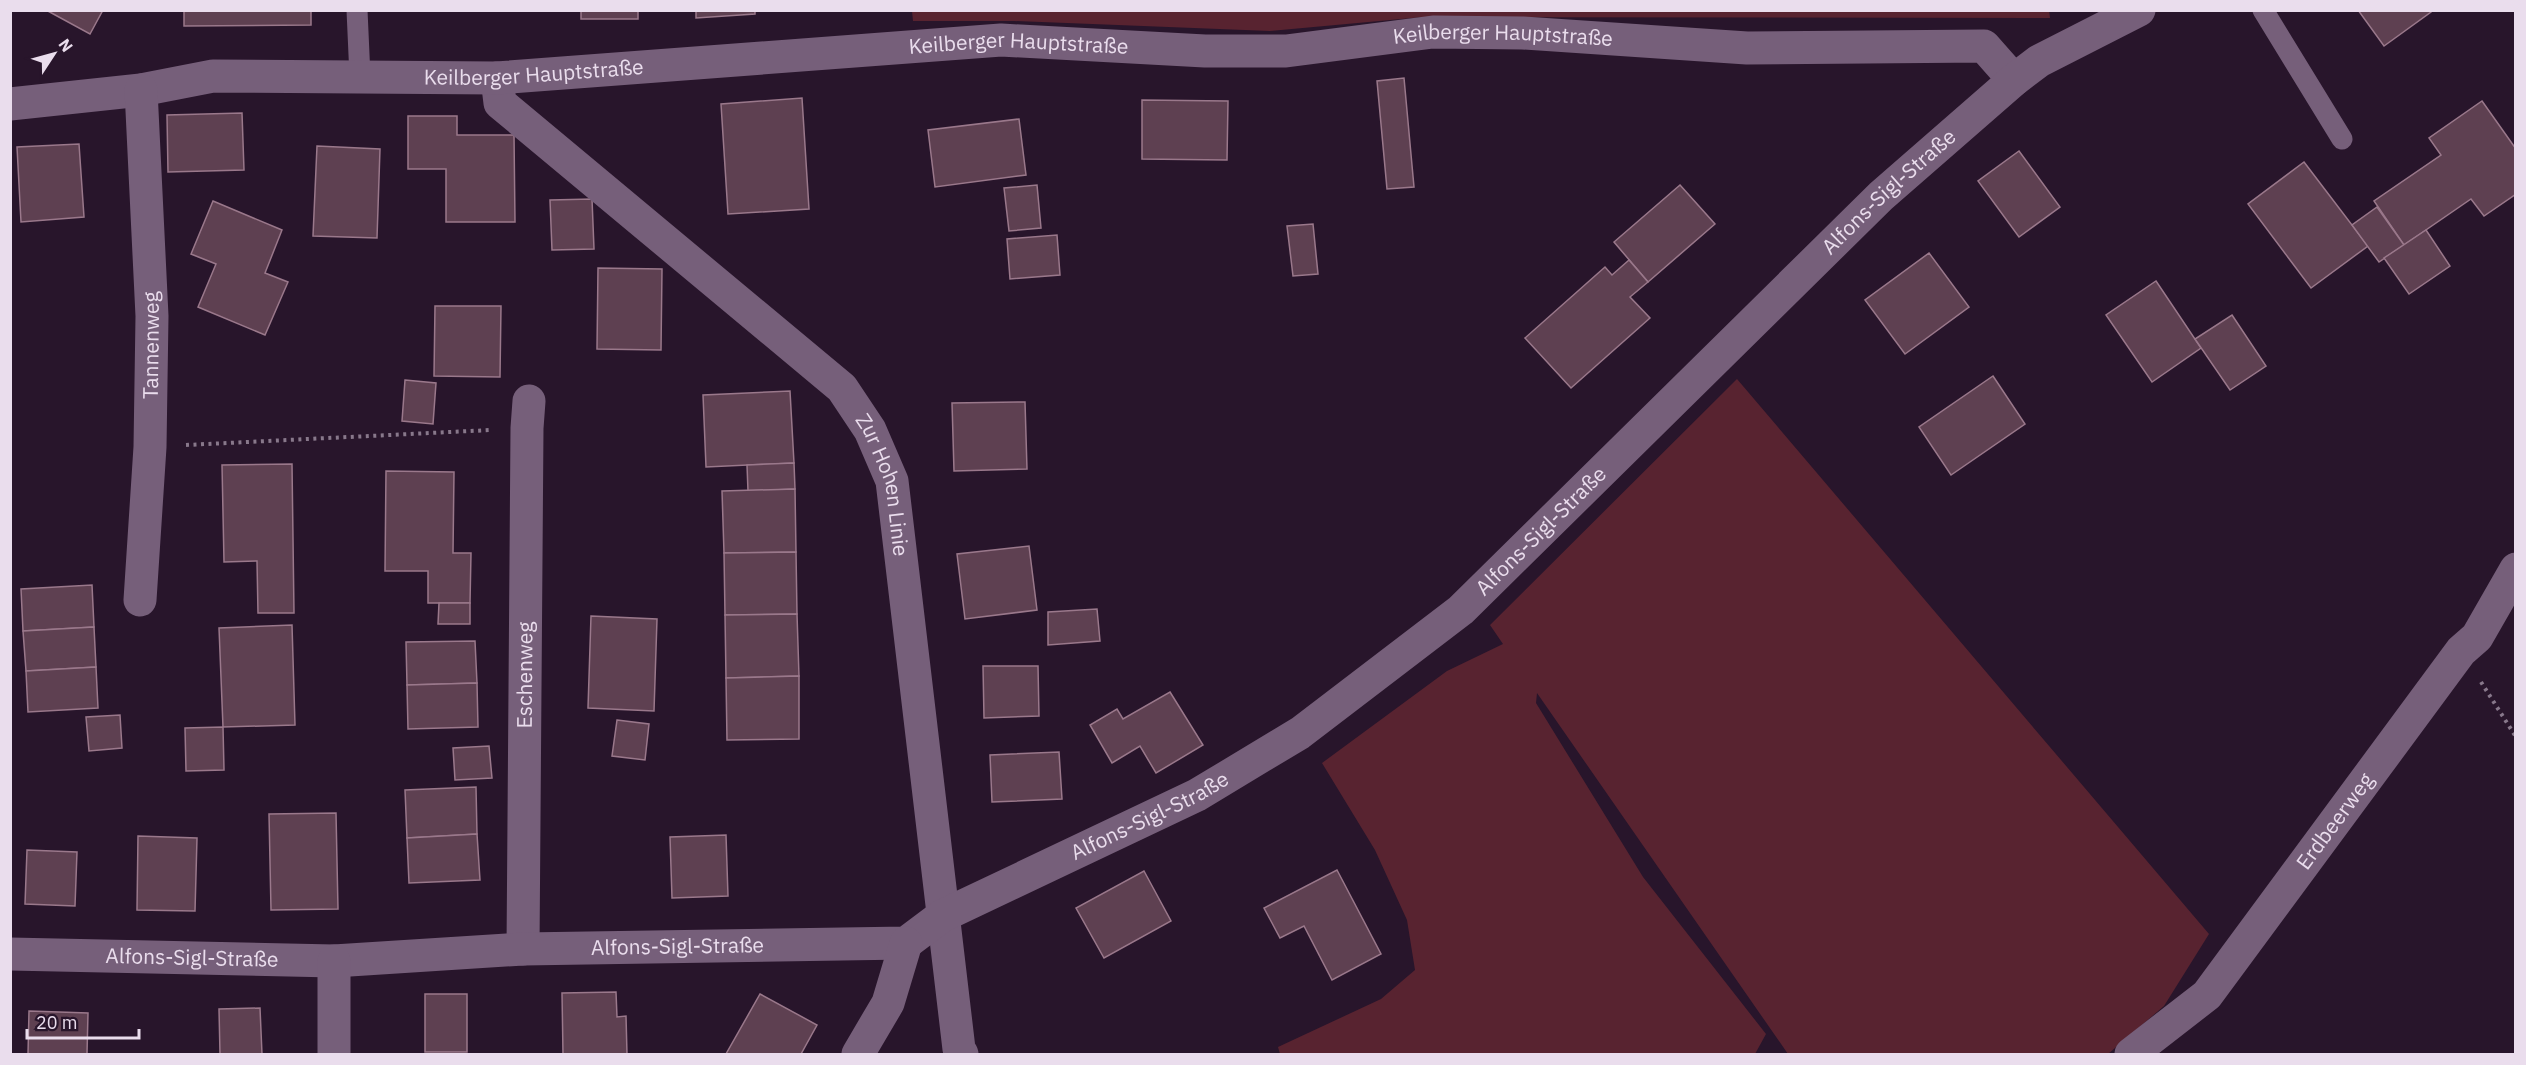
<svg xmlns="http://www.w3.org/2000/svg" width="2526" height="1065" font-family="'IBM Plex Sans',sans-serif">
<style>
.green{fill:#582330}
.building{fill:#5e4051;stroke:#9a788b;stroke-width:1.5}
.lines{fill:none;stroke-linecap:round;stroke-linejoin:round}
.path{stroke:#88788b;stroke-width:4;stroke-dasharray:3 4.5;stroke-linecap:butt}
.lane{stroke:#765f7a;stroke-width:21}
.street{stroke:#765f7a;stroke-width:33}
.labels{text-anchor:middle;stroke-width:5;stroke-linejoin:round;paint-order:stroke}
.street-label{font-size:21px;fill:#eadded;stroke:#28152b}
</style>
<rect width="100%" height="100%" fill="#28152b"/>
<g class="green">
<polygon points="2049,10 2050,18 1423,17 1270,31 1014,21 913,21 912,11"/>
<polygon points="1737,379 2209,934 2164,1006 2108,1054 1788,1054 1537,693 1536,703 1643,877 1766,1034 1755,1054 1280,1054 1278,1047 1381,999 1415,970 1407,920 1375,850 1322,763 1447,671 1503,644 1490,625"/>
</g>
<g class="building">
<polygon points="46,10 103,10 90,34"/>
<polygon points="184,10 311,10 311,25 184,26"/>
<rect x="581" y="10" width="57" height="9"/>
<polygon points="696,10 755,10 755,14 696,18"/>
<polygon points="2358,10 2430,10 2431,12 2384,46"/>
<polygon points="1404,78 1414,187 1387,189 1377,81"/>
<polygon points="802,98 809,209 728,214 721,104"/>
<polygon points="1142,100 1228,101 1227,160 1142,159"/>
<polygon points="2482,101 2516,149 2516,194 2484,216 2471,199 2404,245 2374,201 2441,155 2429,138"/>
<polygon points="242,113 244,170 168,172 167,115"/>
<polygon points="408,116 457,116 457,135 514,135 515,222 446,222 446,169 408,169"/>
<polygon points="1019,119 1026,175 935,187 928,130"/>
<polygon points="79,144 84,217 21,222 17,147"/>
<polygon points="317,146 380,149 377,238 313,236"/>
<polygon points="2019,151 2060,207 2019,237 1978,181"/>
<polygon points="2304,162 2368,246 2311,288 2248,204"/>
<polygon points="1037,185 1041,228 1009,231 1004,188"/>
<polygon points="1680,185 1715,224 1648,282 1614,242"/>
<polygon points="592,199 594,249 552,250 550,200"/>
<polygon points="213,201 282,230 265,273 288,282 265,335 198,307 216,264 191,254"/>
<polygon points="2377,207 2404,245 2379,262 2352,225"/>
<polygon points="1313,224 1318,274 1293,276 1287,226"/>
<polygon points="2426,230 2450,266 2409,294 2384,258"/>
<polygon points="1057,235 1060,275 1010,279 1007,239"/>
<polygon points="1929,253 1969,307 1905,354 1865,300"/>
<polygon points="1629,260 1648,282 1630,297 1650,318 1571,388 1525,338 1605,267 1612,275"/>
<polygon points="598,268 662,269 661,350 597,349"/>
<polygon points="2156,281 2201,348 2152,382 2106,315"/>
<polygon points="435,306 501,306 500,377 434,376"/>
<polygon points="2232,315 2266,366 2230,390 2195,339"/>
<polygon points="1993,376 2025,424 1951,475 1919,427"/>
<polygon points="405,380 436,383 433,424 402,421"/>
<polygon points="790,391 794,463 706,467 703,395"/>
<polygon points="1025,402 1027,469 954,471 952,403"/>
<polygon points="794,463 795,489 748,491 747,465"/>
<polygon points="292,464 294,613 258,613 257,561 224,562 222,465"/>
<polygon points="386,471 454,472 453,553 471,553 470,603 428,603 428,571 385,571"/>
<polygon points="795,489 796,552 724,553 722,491"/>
<polygon points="1029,546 1037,610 965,619 957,554"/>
<polygon points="796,552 797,614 725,615 724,553"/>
<polygon points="92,585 94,627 23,631 21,589"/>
<polygon points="439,603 470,603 470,624 438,624"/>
<polygon points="1097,609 1100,641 1048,645 1048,612"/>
<polygon points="797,614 799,676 726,678 725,615"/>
<polygon points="591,616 657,619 654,711 588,708"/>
<polygon points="292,625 295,725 223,727 219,628"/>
<polygon points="94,627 96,667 26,671 23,631"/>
<polygon points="475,641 477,683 407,685 406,642"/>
<polygon points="983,666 1038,666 1039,716 984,718"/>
<polygon points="96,667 98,708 28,712 26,671"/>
<polygon points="799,676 799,739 727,740 726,678"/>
<polygon points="477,683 478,727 408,729 407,685"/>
<polygon points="1170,692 1203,745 1156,773 1140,746 1112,763 1090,725 1117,709 1123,719"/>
<polygon points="120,715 122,748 89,751 86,717"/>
<polygon points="617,720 649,724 645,760 612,756"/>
<polygon points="223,727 224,770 186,771 185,728"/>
<polygon points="489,746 492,778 455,780 453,748"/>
<polygon points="1059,752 1062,799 992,802 990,755"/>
<polygon points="476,787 477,834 407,838 405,790"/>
<polygon points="336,813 338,909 271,910 269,814"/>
<polygon points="477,834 480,880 409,883 407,838"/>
<polygon points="726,835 728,896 672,898 670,837"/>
<polygon points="138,836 197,838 195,911 137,910"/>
<polygon points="27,850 77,852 75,906 25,904"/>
<polygon points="1337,870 1381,954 1332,980 1304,926 1280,938 1264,908"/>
<polygon points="1144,871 1171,921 1104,958 1076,908"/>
<polygon points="616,992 617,1017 626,1016 627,1054 563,1054 562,993"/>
<rect x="425" y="994" width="42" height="58"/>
<polygon points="760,994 817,1025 801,1054 726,1054"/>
<polygon points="260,1008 262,1054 220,1054 219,1009"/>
<polygon points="29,1011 88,1013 87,1054 28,1054"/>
</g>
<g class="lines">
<g class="path">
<polyline points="186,445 491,430"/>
<polyline points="2481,682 2516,737"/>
</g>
<g class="lane">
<polyline points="357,10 360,77"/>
<polyline points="2263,10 2342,139"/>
</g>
<g class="street">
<path id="s1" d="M497,78L500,103L842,388L870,430L892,481L959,1049L962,1054"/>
<path id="s2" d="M10,104L141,90L213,76L497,78L1001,40L1205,51H1286L1433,32L1523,33L1747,48L1984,46L2014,80"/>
<path id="s3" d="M140,600L150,447L152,316L141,90"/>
<path id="s4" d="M523,949L527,428L529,401"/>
<path id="s5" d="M10,954L334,961L523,949L906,943L942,916L1197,795L1300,733L1461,610L1881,196L2014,80L2039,61L2139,10"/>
<polyline points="334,1054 334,961"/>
<polyline points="858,1054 888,1003 906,943"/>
<path id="s6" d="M2131,1054L2207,995L2461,651L2477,637L2516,569"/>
</g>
</g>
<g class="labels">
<g class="street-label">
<text dy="7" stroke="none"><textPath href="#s2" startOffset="1498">Keilberger Hauptstraße</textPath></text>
<text dy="7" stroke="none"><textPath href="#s2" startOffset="1012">Keilberger Hauptstraße</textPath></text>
<text dy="7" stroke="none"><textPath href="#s2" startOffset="526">Keilberger Hauptstraße</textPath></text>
<text dy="7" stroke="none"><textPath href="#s5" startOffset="2145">Alfons-Sigl-Straße</textPath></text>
<text dy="7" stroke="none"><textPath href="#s3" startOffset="255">Tannenweg</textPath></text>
<text dy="7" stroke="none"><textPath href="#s1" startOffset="578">Zur Hohen Linie</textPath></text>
<text dy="7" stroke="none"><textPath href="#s5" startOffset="1659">Alfons-Sigl-Straße</textPath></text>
<text dy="7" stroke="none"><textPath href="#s4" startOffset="274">Eschenweg</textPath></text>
<text dy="7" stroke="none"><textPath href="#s5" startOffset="1172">Alfons-Sigl-Straße</textPath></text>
<text dy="7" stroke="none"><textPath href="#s6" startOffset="312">Erdbeerweg</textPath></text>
<text dy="7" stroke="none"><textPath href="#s5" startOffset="668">Alfons-Sigl-Straße</textPath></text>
<text dy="7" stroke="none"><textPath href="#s5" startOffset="182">Alfons-Sigl-Straße</textPath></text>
</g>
</g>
<rect width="2526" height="1065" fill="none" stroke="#eadded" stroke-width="24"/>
<g transform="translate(54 54) rotate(54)" stroke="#28152b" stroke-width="4.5" paint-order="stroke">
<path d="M0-4.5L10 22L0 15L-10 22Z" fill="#eadded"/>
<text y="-9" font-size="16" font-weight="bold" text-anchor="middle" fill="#eadded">N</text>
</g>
<path d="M27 1029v9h112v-9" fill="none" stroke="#eadded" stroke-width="3"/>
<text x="36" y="1029" font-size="18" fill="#eadded" stroke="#28152b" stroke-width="4.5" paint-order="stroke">20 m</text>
</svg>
